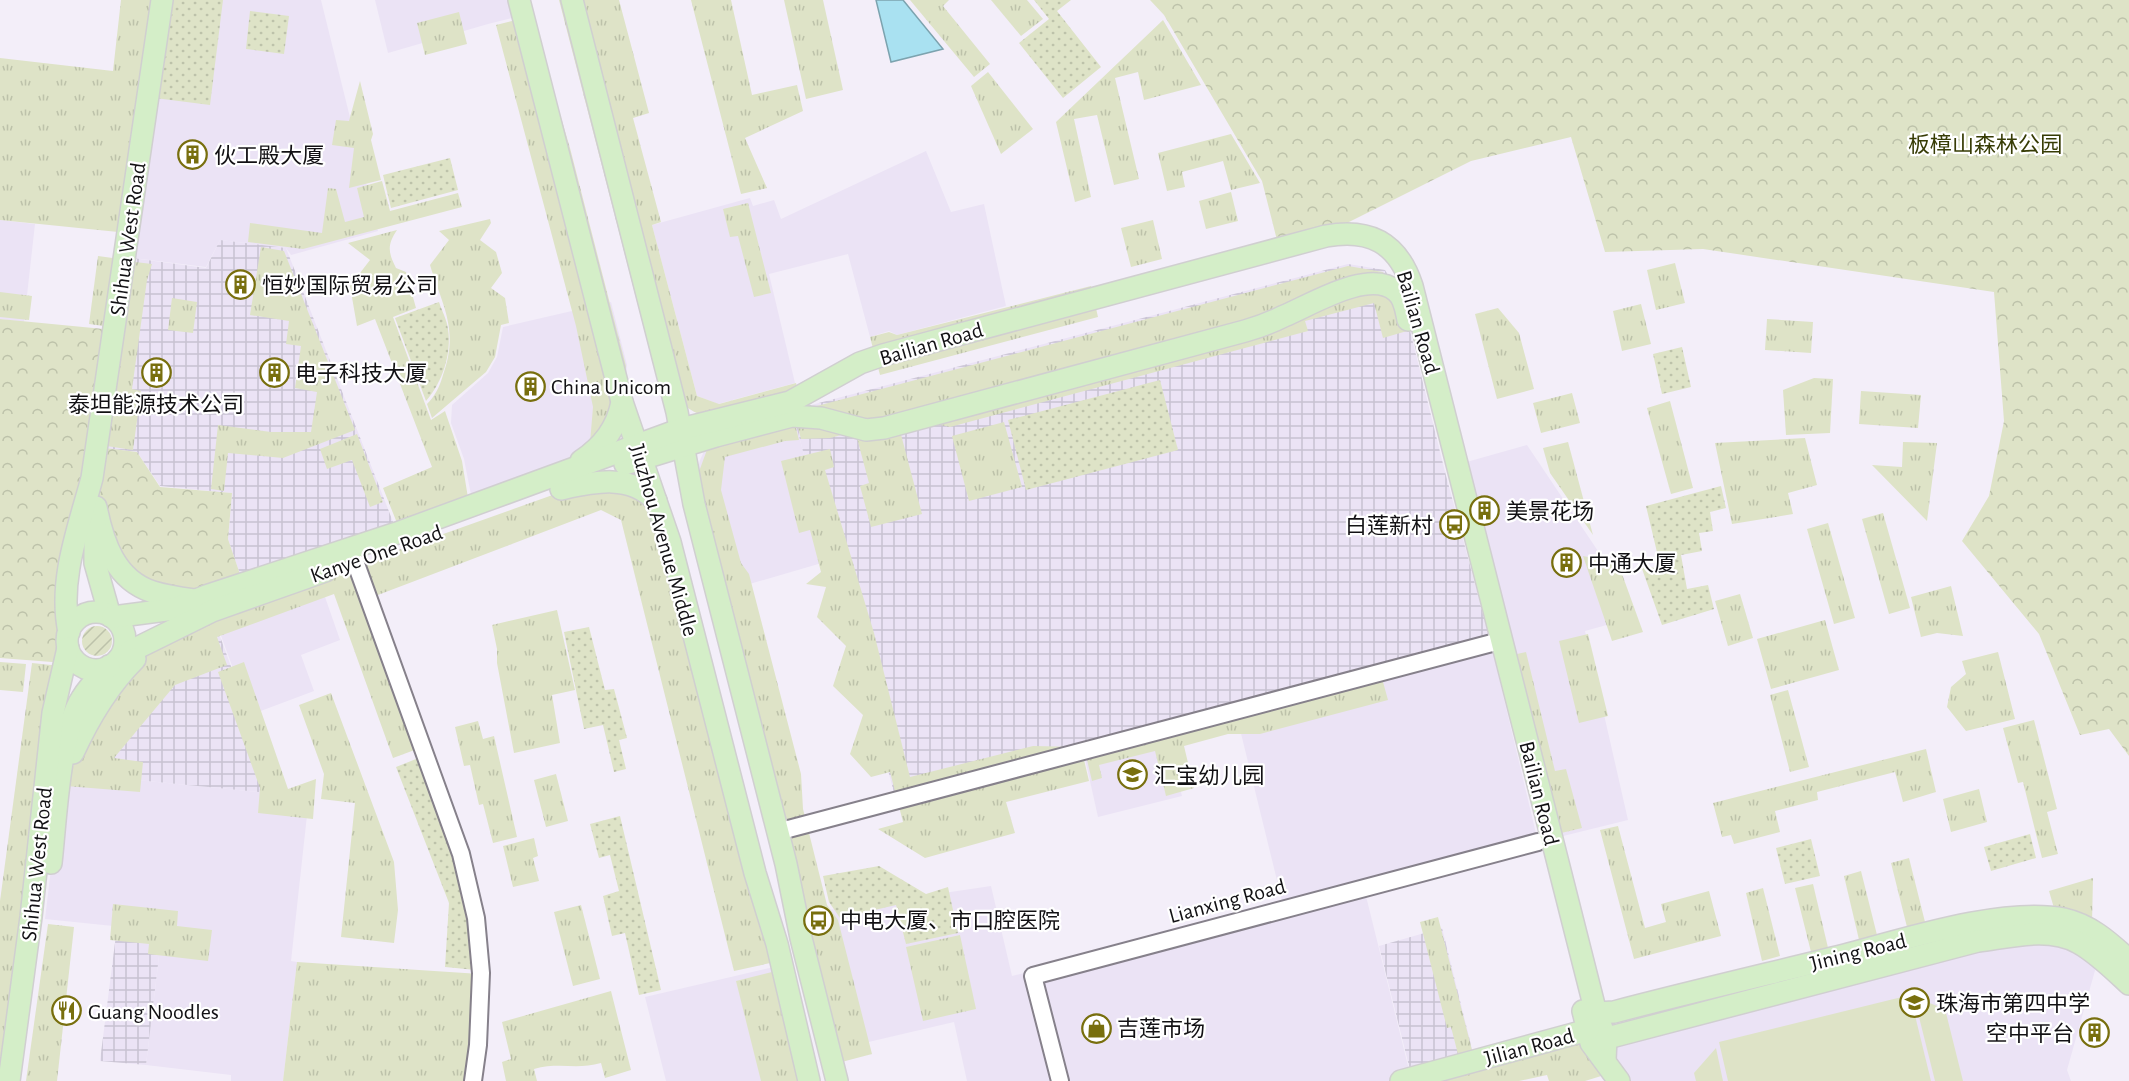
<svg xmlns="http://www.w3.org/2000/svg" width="2129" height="1081" font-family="'Alegreya Sans','Noto Sans SC',sans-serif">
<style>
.built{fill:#ebe3f5}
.industrial{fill:url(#industrial-grid)}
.grass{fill:url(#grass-tufts)}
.forest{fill:url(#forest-crowns)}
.park{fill:url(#park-dots)}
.garden{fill:url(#garden-furrows)}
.pitch{fill:#dee3c7}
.water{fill:#a9e1f1;stroke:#7ca3af;stroke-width:1.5}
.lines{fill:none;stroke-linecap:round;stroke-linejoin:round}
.minor-casing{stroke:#86818b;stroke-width:20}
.major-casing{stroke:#d0cfd0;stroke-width:24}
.minor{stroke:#fff;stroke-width:16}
.major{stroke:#d4eec8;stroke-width:21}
.labels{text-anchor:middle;stroke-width:4.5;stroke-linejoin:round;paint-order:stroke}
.park-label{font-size:22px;fill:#373c05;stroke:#fff}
.poi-label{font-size:22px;fill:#121114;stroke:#fff;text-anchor:start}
.street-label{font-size:22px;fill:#121114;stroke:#fff}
</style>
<defs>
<pattern id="industrial-grid" width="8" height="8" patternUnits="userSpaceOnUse" patternTransform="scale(1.5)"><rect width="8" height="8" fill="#ebe3f5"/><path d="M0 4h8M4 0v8" fill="none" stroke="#c8c2d1"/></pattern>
<pattern id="grass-tufts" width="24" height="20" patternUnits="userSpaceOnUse" patternTransform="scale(1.5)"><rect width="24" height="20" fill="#dee3c7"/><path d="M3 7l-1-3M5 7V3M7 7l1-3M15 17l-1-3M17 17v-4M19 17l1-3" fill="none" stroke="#bdc2aa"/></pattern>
<pattern id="forest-crowns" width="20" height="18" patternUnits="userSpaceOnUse" patternTransform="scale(1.5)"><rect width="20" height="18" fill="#dee3c7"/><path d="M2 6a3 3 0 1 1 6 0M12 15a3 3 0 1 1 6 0" fill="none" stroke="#bdc2aa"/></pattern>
<pattern id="park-dots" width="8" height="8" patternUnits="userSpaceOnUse" patternTransform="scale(1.5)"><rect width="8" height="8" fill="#dee3c7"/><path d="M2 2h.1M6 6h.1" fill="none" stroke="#bdc2aa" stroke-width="1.8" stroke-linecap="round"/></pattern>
<pattern id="garden-furrows" width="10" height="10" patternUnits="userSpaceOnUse" patternTransform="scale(1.5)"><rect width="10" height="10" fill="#dee3c7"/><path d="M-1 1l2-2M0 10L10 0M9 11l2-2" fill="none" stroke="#bdc2aa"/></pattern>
</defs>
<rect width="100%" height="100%" fill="#f3eef9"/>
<g class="built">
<polygon points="162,0 321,0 378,231 291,255 286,248 220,240 206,267 125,257"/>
<polygon points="375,0 529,0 533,13 488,24 388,53"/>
<polygon points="926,151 951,212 984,204 1006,306 897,335 889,331 870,337 848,254 769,274 795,383 718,404 697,396 652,225 750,198 753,206 774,200 781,219"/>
<polygon points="0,220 35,224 24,322 0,319"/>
<polygon points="611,302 627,365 625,391 601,445 473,505 464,459 451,423 452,405 488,373 497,357 503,327"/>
<polygon points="792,410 832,560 712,595 696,476 700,460 706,447"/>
<polygon points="1527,445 1608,566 1621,621 1585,631 1628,820 1551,839 1456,465"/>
<polygon points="317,574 340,640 301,655 314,691 250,715 212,611"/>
<polygon points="1491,644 1538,842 1364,888 1411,1078 1401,1081 967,1081 954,1022 830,1051 795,915 991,886 1012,976 1149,944 1284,909 1236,713"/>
<polygon points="1166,732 1182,796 1098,817 1084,754"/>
<polygon points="66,773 309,797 291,961 297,962 283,1081 231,1081 231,1075 146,1065 162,931 45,919 58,810"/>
<polygon points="2057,936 2096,967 2067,1070 2071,1081 1619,1081 1606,1039 1978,941"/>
<polygon points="782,965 808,1081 666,1081 645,997"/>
</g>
<g class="industrial">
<polygon points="220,240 286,248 397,532 243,583 228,539 232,493 160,486 137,452 97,447 125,257 206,268"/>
<polygon points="1348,264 1385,270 1402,298 1444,468 1491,644 897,804 792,410"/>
<polygon points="211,612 278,794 66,773 142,653"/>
<polygon points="117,927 162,931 146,1065 100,1061"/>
<polygon points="1442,928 1475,1061 1412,1078 1379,946"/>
</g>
<g class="grass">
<polygon points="121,0 161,0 128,233 0,220 0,58 113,71"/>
<path d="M559,0H619L649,113L633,118L661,222L652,225L697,396L719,404L796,383L799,397L699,414C672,403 661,372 649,348Z"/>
<polygon points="691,0 731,0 752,95 797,85 803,111 745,138 767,188 741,194"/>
<polygon points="784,0 823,0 843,90 806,99"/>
<polygon points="910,0 949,0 943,6 990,64 974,77"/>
<polygon points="991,0 1027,0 1043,19 1021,36"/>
<polygon points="459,12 467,44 425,55 417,23"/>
<polygon points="531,16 570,148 626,366 618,414 590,443 593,407 576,326 496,25"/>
<polygon points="1163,20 1201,85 1144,100 1138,72 1115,78 1139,179 1114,185 1097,115 1074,119 1091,197 1075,202 1056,122"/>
<polygon points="988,72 1033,129 1001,154 971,86"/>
<polygon points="360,81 373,134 371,140 381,180 349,188 354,148 332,145 336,120 349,121"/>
<polygon points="1231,134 1260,183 1231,190 1223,161 1182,172 1185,187 1167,191 1158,153"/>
<polygon points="382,181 390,211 458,193 462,207 303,249 248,242 250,223 322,233 328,188 336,189 345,222 364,217 357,188"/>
<polygon points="1231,192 1238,221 1206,229 1199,201"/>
<polygon points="748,203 771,293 754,297 738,236 730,237 723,209"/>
<path d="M490,219L491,223L480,240L496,252L502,273L491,288L505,298L509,323L501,325L495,357L486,372L432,418L427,404C435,396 440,386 443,375C459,330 443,307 430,265L449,240L439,231Z"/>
<polygon points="1153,220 1162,259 1131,267 1121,228"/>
<path d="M397,230C387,245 388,252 396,268L406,272L416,308L393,317L431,420L445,411L462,461L469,504L399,528L383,488L432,467L375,319L357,326L350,286L370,260L348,243Z"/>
<polygon points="261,247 284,251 355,430 283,458 228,453 224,491 211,489 218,425 271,432 311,432 317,392 295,388 301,346 286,344 289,321 250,315"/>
<polygon points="98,256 120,259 111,327 89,324"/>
<polygon points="127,261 152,264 147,280 132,389 141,391 133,450 100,445"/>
<polygon points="1675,263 1685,303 1656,310 1647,270"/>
<polygon points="1348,266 1383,272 1400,299 1407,331 1383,338 1374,303 1305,321 1308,331 950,427 907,418 830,438 801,439 794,412"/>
<polygon points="1091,286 1098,317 880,375 870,337 889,332 897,335"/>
<polygon points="0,292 32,296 29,320 0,317"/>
<polygon points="172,298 197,302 193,333 168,330"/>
<polygon points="1641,304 1651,344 1622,351 1613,311"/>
<polygon points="1498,308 1519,333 1534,389 1497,399 1475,314"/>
<polygon points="1767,319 1813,322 1811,353 1765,350"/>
<polygon points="1814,378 1833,379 1830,433 1786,435 1783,390"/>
<polygon points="1861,391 1921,395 1918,428 1859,424"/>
<polygon points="1572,393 1580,423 1541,433 1533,403"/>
<polygon points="1670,401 1693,488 1671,494 1647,408"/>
<polygon points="792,412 799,440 785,441 725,457 721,490 741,563 749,574 801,774 803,809 827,905 838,920 872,1054 834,1064 697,477 708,447"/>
<polygon points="1004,422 1022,487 969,501 952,436"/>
<polygon points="899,427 922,514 871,527 860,486 869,483 857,438"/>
<polygon points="357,434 383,502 370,507 352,460 327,469 320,449"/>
<polygon points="1805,438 1817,485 1788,493 1793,514 1732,524 1715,443"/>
<polygon points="1568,442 1593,535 1550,473 1543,448"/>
<polygon points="1903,442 1937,443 1927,521 1872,465 1902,467"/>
<polygon points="830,449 834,467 825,470 874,633 910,777 1033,746 1081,747 1089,781 1006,802 1015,833 925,858 878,829 903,822 890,772 871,777 850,754 863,715 833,686 846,646 817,617 826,587 806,584 821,572 810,530 799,533 781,461"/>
<polygon points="596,485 649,500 775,962 734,971 621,520 601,510 370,598 359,564 561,492"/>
<polygon points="1883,513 1910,608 1889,614 1862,519"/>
<polygon points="1828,523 1855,618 1834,624 1807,529"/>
<polygon points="1583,556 1618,563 1643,632 1612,641"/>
<polygon points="353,567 420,748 393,758 334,594 217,637 227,665 175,685 114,758 143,762 140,792 66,786 77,756 128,672 170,636 207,618"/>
<polygon points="1951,586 1963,636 1937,633 1921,637 1911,597"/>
<polygon points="1740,594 1753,638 1728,646 1715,601"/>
<polygon points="557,610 575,690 552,695 560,743 514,753 497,663 497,649 492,625"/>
<polygon points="1825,620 1839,670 1771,689 1757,639"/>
<polygon points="1588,634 1608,716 1579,723 1559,641"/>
<polygon points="1526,652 1555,771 1566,769 1582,828 1553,835 1508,656"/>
<polygon points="1998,652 2015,719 1966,731 1947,707 1951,687 1966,674 1962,661"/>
<polygon points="0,662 26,664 23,692 0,690"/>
<polygon points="244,662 288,789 316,779 313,819 258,813 260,788 218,672"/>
<polygon points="32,663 61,666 0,1081 0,901"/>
<polygon points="1380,671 1388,700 1260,734 1228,734 1184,746 1194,788 1166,796 1155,751 1099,765 1102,778 1092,781 1084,747"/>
<polygon points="1788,690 1809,767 1790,772 1770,695"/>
<polygon points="331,693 394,862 398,910 394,943 341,937 355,803 321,799 324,774 299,705"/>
<polygon points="2034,720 2057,809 2047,812 2058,854 2042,858 2023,782 2018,783 2003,728"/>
<polygon points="478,721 483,739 494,736 517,837 493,843 483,804 479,805 470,765 464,766 455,727"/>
<polygon points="1926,749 1936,792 1903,802 1895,772 1817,792 1818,800 1775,811 1780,832 1734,844 1731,835 1722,837 1713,803"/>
<polygon points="556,774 568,821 546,827 534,780"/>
<polygon points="1979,789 1987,822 1951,832 1943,799"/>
<polygon points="1618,826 1645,928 1666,922 1661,904 1709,891 1721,936 1634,959 1600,830"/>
<polygon points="534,838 538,856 533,858 539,881 513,887 503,846"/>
<polygon points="1909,858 1926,926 1908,931 1891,863"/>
<polygon points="1861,871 1878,939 1860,944 1844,876"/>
<polygon points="2093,878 2092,924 2056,915 2049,891"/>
<polygon points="1813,884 1829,952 1812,956 1795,888"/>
<polygon points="1763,888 1780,956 1762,961 1746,893"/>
<polygon points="113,904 178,911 177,926 212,930 208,961 148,954 149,944 110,940"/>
<polygon points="581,905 600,979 573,986 554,912"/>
<polygon points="1438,917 1474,1058 1460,1062 1451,1027 1447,1028 1420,922"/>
<polygon points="48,924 74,927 57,1081 26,1081"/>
<polygon points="960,935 976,1009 923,1021 906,947"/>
<polygon points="297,962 480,974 473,1081 283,1081"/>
<polygon points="776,971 803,1081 761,1081 736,981"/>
<path d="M611,991L631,1070L605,1078L601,1063C577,1070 559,1062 534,1069L537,1081H506L502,1062L511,1059L502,1022Z"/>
<polygon points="1586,1033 1611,1073 1585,1081 1549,1081 1547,1075 1519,1081 1413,1081"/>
</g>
<g class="forest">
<polygon points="1150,0 2129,0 2129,756 2109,729 2080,735 2039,634 1962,541 1989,496 2004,421 1994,292 1703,249 1605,252 1571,137 1471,161 1281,256 1262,181 1164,15"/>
<polygon points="0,319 114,330 97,447 137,452 160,487 232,493 228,539 243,583 195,600 151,591 113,559 93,478 65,663 0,658"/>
</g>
<g class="park">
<polygon points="167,0 223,0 210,105 155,98"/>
<polygon points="1034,0 1071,0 1057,11 1101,67 1063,98 1019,43 1049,19"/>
<polygon points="250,11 289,16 284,54 246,49"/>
<polygon points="450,158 458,190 391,208 383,175"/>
<path d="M439,302C442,311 447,320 448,329C452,354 442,383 426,401L395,318Z"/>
<polygon points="1682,347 1691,387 1662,394 1653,354"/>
<polygon points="1160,380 1178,450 1026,490 1008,420"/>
<polygon points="1721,486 1726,508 1710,512 1713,531 1699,533 1702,551 1681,555 1687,589 1708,585 1714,609 1662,625 1641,566 1661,569 1646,506"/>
<polygon points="589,627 605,690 614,689 627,738 619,740 626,769 614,772 603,725 584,729 564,632"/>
<polygon points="421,757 459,854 476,970 445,967 449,903 396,767"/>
<polygon points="620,816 661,990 639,995 625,933 612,936 603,896 619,891 610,855 599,858 590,824"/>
<polygon points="2030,834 2036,858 1991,871 1984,847"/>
<polygon points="1811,839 1820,876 1785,884 1776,848"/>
<polygon points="879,866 926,894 948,887 958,933 906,944 896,905 840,918 829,902 823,876"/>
</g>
<circle class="garden" cx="97" cy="641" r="15"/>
<g class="pitch">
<polygon points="1910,995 1931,1081 1728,1081 1719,1042"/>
<polygon points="1914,997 1945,1009 1963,1081 1935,1081"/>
<polygon points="1716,1048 1723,1081 1696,1081 1694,1073"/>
</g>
<polygon class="water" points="876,0 903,0 943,49 891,62"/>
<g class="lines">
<defs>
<g id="minor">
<polyline points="355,561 461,854 476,918 481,973 478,1045 473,1081"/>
<polyline points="777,832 1492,643"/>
<polyline points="1060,1081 1033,976 1538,842"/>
</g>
<g id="major">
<polyline points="519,0 622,402 670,542 755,873 777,944 809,1081"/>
<polyline points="572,0 677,412 694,504 786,864 801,938 837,1081"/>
<path d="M581,461C603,446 617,428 622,402"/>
<path d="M625,464L716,436L792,416L821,418L866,430L884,428L1245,331C1259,327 1272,322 1284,316C1311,305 1369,268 1396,291C1405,298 1406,311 1408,320"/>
<path d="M561,489C593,482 630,473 656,501"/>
<path d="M96,507C103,542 115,580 153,592C166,596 180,598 194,600"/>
<polyline points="95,525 95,563 110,616"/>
<circle cx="96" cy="641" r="29"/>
<path d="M113,617L174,609L206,596L397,533L681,429L790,402L860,363L883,355L1326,236C1370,228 1398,243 1412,286L1596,1013L1606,1039L1605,1060"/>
<path d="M69,632C58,580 79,527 92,478L162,0"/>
<polyline points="117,661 131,651 212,611 325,571"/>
<path d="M73,753C89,718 108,686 135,659"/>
<path d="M51,863C56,819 59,734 82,698C89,686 100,676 109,666"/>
<polyline points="1583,1011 1591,1043 1619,1081"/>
<path d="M1596,1013L1614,1012C1690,992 1768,974 1845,955C1905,939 2004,907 2064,919C2091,925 2110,943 2129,960"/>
<path d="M1592,1042L1978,941C2010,937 2049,926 2079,943C2097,953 2114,970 2129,984"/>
<polyline points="9,1081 31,917 53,713 68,648"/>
<polyline points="1401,1081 1588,1030"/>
</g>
</defs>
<use href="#minor" class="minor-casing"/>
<use href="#major" class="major-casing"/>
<use href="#minor" class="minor"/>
<use href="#major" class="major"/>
</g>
<defs>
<symbol id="building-ring" viewBox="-11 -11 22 22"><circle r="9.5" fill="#fff" stroke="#786f0e" stroke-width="1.5"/><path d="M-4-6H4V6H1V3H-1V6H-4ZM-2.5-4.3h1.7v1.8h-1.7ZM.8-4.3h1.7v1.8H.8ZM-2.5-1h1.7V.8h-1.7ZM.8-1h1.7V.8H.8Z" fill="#786f0e"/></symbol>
<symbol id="bus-ring" viewBox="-11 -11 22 22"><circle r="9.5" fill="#fff" stroke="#786f0e" stroke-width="1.5"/><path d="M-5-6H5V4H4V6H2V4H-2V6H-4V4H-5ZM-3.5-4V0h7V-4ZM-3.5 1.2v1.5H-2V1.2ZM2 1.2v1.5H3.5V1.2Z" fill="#786f0e"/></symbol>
<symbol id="school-ring" viewBox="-11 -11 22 22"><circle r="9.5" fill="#fff" stroke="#786f0e" stroke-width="1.5"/><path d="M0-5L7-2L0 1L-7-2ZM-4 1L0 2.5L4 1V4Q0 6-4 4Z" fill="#786f0e"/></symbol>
<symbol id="restaurant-ring" viewBox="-11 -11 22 22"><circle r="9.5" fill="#fff" stroke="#786f0e" stroke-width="1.5"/><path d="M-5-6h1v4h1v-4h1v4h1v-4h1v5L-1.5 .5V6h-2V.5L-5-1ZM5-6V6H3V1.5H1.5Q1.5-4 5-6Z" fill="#786f0e"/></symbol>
<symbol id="shop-ring" viewBox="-11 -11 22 22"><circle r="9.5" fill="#fff" stroke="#786f0e" stroke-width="1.5"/><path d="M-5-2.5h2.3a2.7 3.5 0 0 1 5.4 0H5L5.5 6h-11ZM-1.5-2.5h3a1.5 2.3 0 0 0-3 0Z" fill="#786f0e"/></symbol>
</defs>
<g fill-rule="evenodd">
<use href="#building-ring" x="176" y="138" width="33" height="33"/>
<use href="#building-ring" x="224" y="268" width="33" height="33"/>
<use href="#building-ring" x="140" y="356" width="33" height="33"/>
<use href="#building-ring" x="258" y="356" width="33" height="33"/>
<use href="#building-ring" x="514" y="370" width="33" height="33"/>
<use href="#building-ring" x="1468" y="494" width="33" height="33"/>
<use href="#bus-ring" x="1438" y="508" width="33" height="33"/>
<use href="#building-ring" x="1550" y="546" width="33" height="33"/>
<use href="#school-ring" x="1116" y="758" width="33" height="33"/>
<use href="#bus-ring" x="802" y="904" width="33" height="33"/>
<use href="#school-ring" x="1898" y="986" width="33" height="33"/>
<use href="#restaurant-ring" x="50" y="994" width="33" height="33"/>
<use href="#shop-ring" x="1080" y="1012" width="33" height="33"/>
<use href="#building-ring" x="2078" y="1016" width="33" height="33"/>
</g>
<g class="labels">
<g class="park-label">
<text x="1985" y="152">板樟山森林公园</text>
</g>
<g class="poi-label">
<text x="214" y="163">伙工殿大厦</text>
<text x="262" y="293">恒妙国际贸易公司</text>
<text x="295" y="381">电子科技大厦</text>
<text x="551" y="394">China Unicom</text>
<text x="156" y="412" text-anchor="middle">泰坦能源技术公司</text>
<text x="1506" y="519">美景花场</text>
<text x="1433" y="533" text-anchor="end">白莲新村</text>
<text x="1588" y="571">中通大厦</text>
<text x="1154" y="783">汇宝幼儿园</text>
<text x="840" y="928">中电大厦、市口腔医院</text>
<text x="1936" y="1011">珠海市第四中学</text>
<text x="88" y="1019">Guang Noodles</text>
<text x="1117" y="1036">吉莲市场</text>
<text x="2074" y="1041" text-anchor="end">空中平台</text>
</g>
<g class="street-label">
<text transform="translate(127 239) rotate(-82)" y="8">Shihua West Road</text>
<text transform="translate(1419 322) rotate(74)" y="8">Bailian Road</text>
<text transform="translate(931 343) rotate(-16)" y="8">Bailian Road</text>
<text transform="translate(665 540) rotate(74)" y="8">Jiuzhou Avenue Middle</text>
<text transform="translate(376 553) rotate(-19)" y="8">Kanye One Road</text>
<text transform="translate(1540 793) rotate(76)" y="8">Bailian Road</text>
<text transform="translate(36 864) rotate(-84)" y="8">Shihua West Road</text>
<text transform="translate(1227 900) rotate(-15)" y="8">Lianxing Road</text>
<text transform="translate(1858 951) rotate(-14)" y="8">Jining Road</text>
<text transform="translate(1529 1046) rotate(-15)" y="8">Jilian Road</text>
</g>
</g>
</svg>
